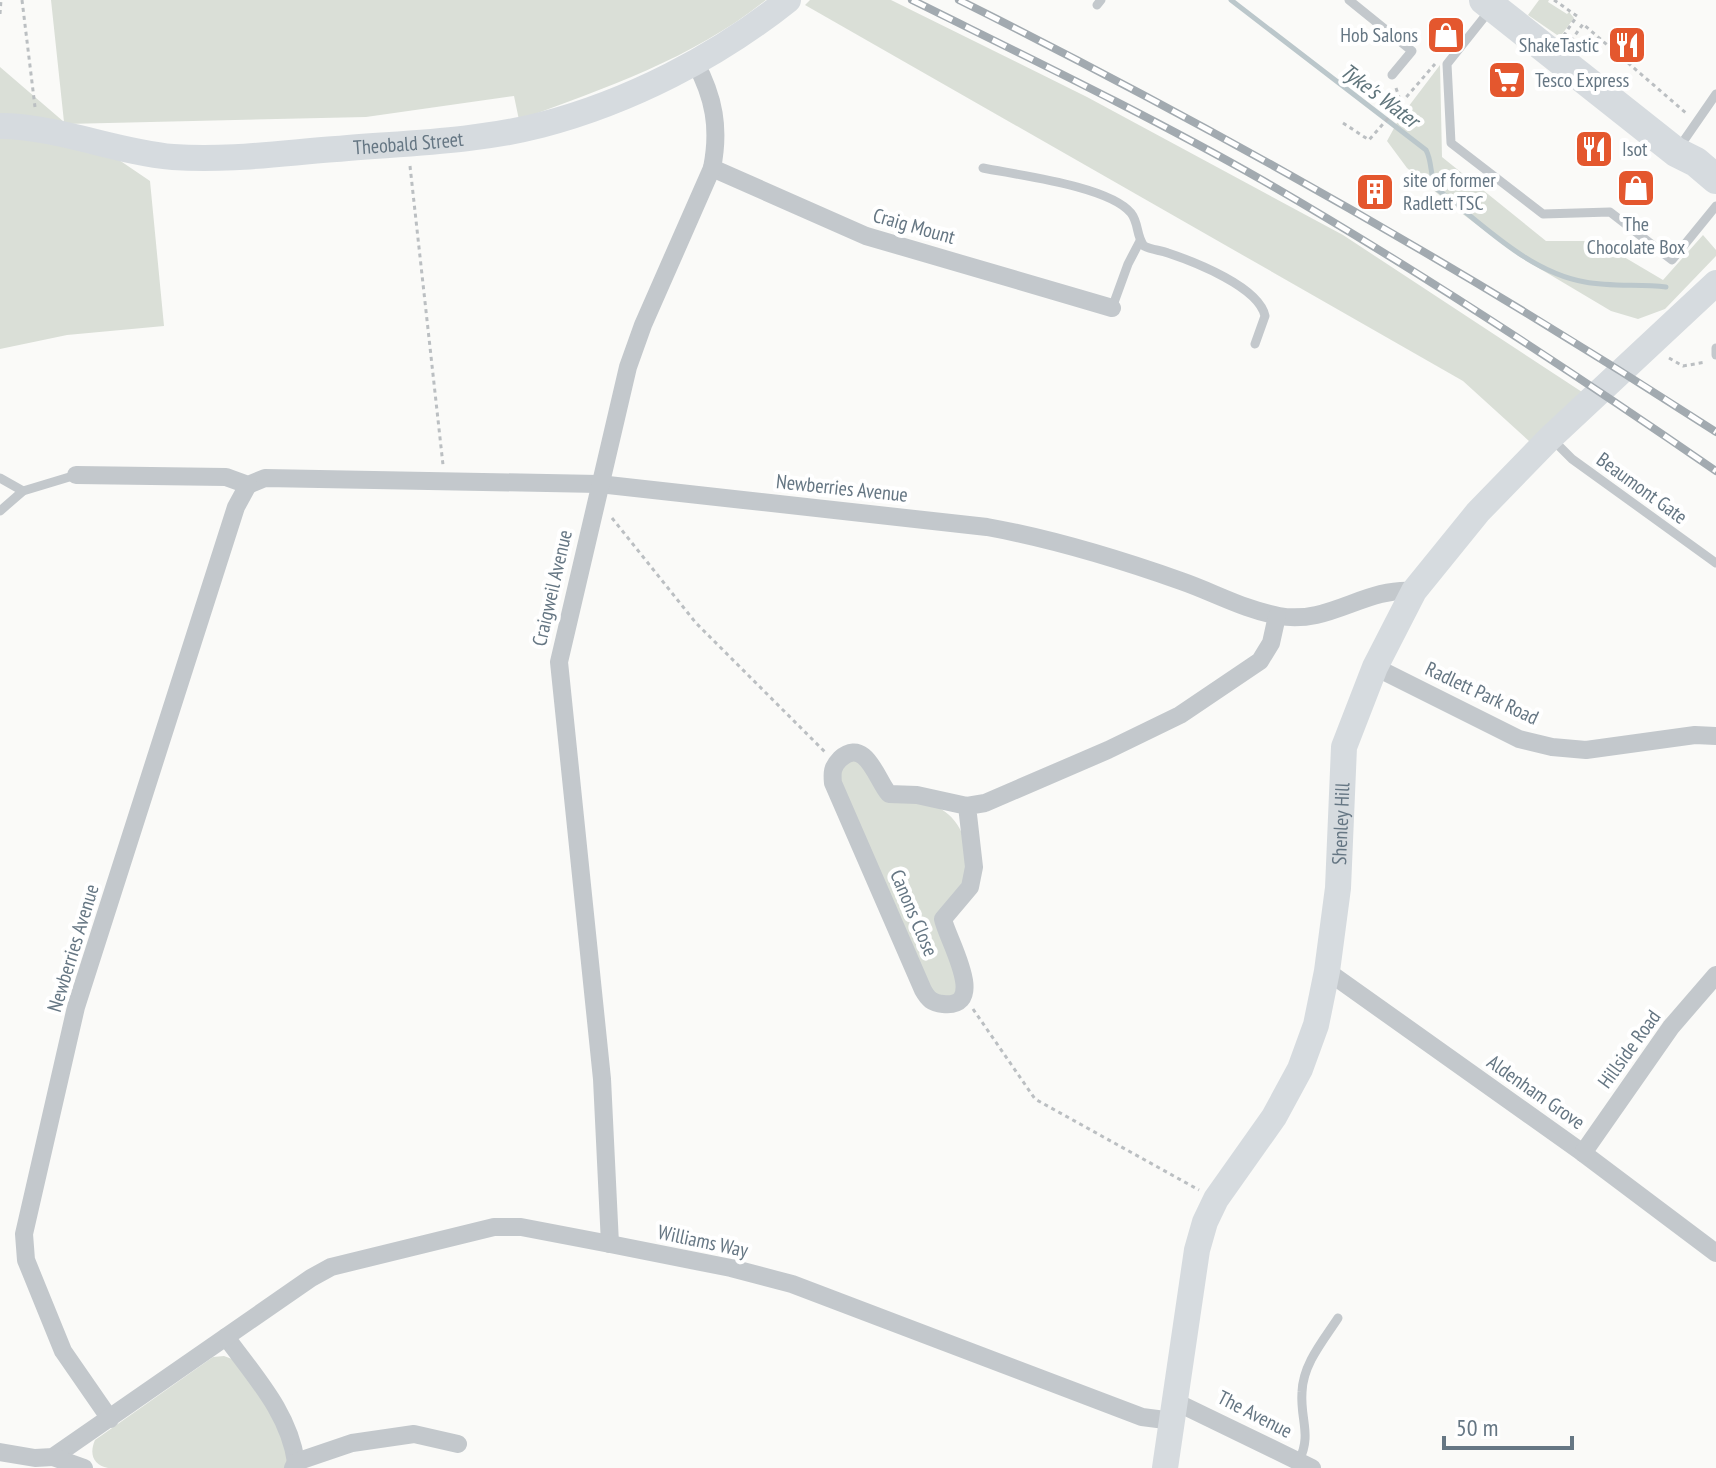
<svg xmlns="http://www.w3.org/2000/svg" width="1716" height="1468" font-family="'PT Sans Narrow',sans-serif">
<style>
.green{fill:#dadfd7}
.lines{fill:none;stroke-linecap:round;stroke-linejoin:round}
.stream{stroke:#bbc7cb;stroke-width:5}
.path{stroke:#bbbfc2;stroke-width:3;stroke-dasharray:4 4;stroke-linecap:butt}
.lane{stroke:#c3c8cc;stroke-width:9}
.street{stroke:#c3c8cc;stroke-width:18}
.secondary{stroke:#d6dbdf;stroke-width:26}
.primary{stroke:#d6dbdf;stroke-width:30}
.rail-casing{stroke:#a2aab0;stroke-width:8}
.rail{stroke:#fff;stroke-width:5;stroke-dasharray:15;stroke-linecap:butt}
.labels{text-anchor:middle;stroke-width:8;stroke-linejoin:round;paint-order:stroke}
.poi-label{font-size:20px;fill:#657683;stroke:#fff;text-anchor:start}
.street-label{font-size:20px;fill:#657683;stroke:#fff}
.water-label{font-size:22px;font-style:italic;fill:#60757c;stroke:#fff}
</style>
<rect width="100%" height="100%" fill="#fafaf8"/>
<g class="green">
<path d="M51,0H766C694,58 606,88 519,120L514,96L366,117L66,124L150,181L164,326L67,335L0,349V67L64,122Z"/>
<polygon points="810,0 891,0 1087,97 1343,235 1582,392 1530,442 1463,381 805,5"/>
<polygon points="1539,0 1549,0 1548,2 1567,14 1569,12 1574,18 1560,37 1528,15"/>
<polygon points="1440,65 1442,157 1546,241 1597,241 1663,280 1703,235 1716,250 1716,256 1665,309 1638,319 1611,311 1520,257 1456,209 1407,168 1387,141 1399,119"/>
<path d="M848,761H861L879,793C895,796 913,798 928,803C963,814 975,852 962,884C957,894 945,904 938,912L960,988L952,998L933,996L839,782V769Z"/>
<path d="M224,1356L232,1359C252,1385 299,1433 285,1468H108C93,1465 89,1454 95,1440L213,1357Z"/>
</g>
<g class="lines">
<path class="stream" d="M1231,0L1426,150C1433,163 1429,176 1437,189C1481,223 1528,272 1585,282C1611,287 1639,284 1666,287"/>
<g class="path">
<polyline points="22,0 35,107"/>
<polyline points="1554,0 1577,16 1564,35"/>
<polyline points="0,14 1,0"/>
<polyline points="1571,41 1583,24 1686,113"/>
<polyline points="1396,88 1401,103"/>
<polyline points="1343,123 1369,140 1435,64"/>
<polyline points="410,166 443,465"/>
<polyline points="1669,358 1683,366 1706,362"/>
<polyline points="612,518 696,623 825,752"/>
<polyline points="973,1009 1035,1099 1199,1190"/>
</g>
<g class="lane">
<polyline points="1349,0 1412,51 1392,75"/>
<polyline points="1097,5 1101,0"/>
<polyline points="1490,10 1447,64 1451,143 1543,214 1610,212 1672,260 1716,206"/>
<polyline points="1678,149 1716,94"/>
<path d="M983,168C1017,175 1109,186 1131,213C1139,223 1136,236 1144,246C1152,250 1160,250 1168,253C1195,262 1259,287 1265,316L1255,344"/>
<polyline points="1112,308 1128,264 1140,241"/>
<polyline points="1716,348 1716,355"/>
<polyline points="1553,440 1572,459 1716,563"/>
<polyline points="0,478 23,491"/>
<polyline points="0,511 23,491 76,475"/>
<path d="M1299,1461C1312,1434 1300,1420 1302,1392C1303,1364 1323,1341 1338,1318"/>
</g>
<g class="street">
<polyline points="712,168 866,236 1112,308"/>
<path d="M76,475L226,477L248,485L265,478L599,484L987,527C1053,539 1119,559 1181,581C1213,592 1245,610 1279,616C1330,625 1364,587 1414,591"/>
<polyline points="1375,667 1519,739 1552,747 1586,750 1695,735 1716,736"/>
<path d="M967,806L974,867L970,887L943,919C946,937 990,1009 943,1004C932,1003 928,999 923,990L833,783C832,773 832,767 840,759C866,736 877,781 889,794L917,795L967,806L985,803L1108,750L1180,715L1260,661L1271,643L1277,616"/>
<polyline points="1327,971 1583,1153 1716,1253"/>
<polyline points="1583,1153 1671,1027 1716,975"/>
<path d="M610,1244L602,1079L559,662L628,367L643,325L712,168C720,128 714,97 695,62"/>
<path d="M226,1337C255,1377 289,1413 296,1462"/>
<polyline points="1176,1402 1312,1468"/>
<polyline points="110,1419 63,1351 26,1260 24,1234 76,1007 236,507 248,485"/>
<polyline points="0,1452 35,1458 53,1457 311,1278 331,1267 494,1227 521,1227 610,1244 731,1268 792,1284 1142,1417 1173,1421"/>
<polyline points="53,1457 84,1468"/>
<polyline points="293,1468 296,1462 352,1443 414,1434 458,1444"/>
</g>
<g class="secondary">
<path id="s1" d="M0,126C57,126 115,152 173,157C227,161 282,153 336,149C404,143 475,142 541,125C629,102 717,57 788,0"/>
<path id="s2" d="M1165,1468L1197,1250L1205,1222L1216,1199L1274,1117L1300,1069L1316,1025L1327,971L1338,888L1344,747L1375,667L1414,591L1478,512L1550,438L1716,283"/>
</g>
<polyline class="primary" points="1484,0 1676,152 1696,162 1716,179"/>
<defs>
<g id="rail">
<path d="M912,0C1029,58 1148,115 1262,180C1418,270 1568,369 1716,471"/>
<path d="M959,0C1220,130 1472,274 1716,432"/>
</g>
</defs>
<use href="#rail" class="rail-casing"/>
<use href="#rail" class="rail"/>
</g>
<defs>
<symbol id="shop-square" viewBox="-11 -11 22 22"><rect x="-9" y="-9" width="18" height="18" rx="4" fill="#e4572e" stroke="#fff"/><path d="M-5-2.5h2.3a2.7 3.5 0 0 1 5.4 0H5L5.5 6h-11ZM-1.5-2.5h3a1.5 2.3 0 0 0-3 0Z" fill="#fff"/></symbol>
<symbol id="restaurant-square" viewBox="-11 -11 22 22"><rect x="-9" y="-9" width="18" height="18" rx="4" fill="#e4572e" stroke="#fff"/><path d="M-5-6h1v4h1v-4h1v4h1v-4h1v5L-1.5 .5V6h-2V.5L-5-1ZM5-6V6H3V1.5H1.5Q1.5-4 5-6Z" fill="#fff"/></symbol>
<symbol id="supermarket-square" viewBox="-11 -11 22 22"><rect x="-9" y="-9" width="18" height="18" rx="4" fill="#e4572e" stroke="#fff"/><path d="M-6-5.5h2.5l.6 2H6L4.5 2H-2.5L-4.4-4H-6ZM-1.5 3.2a1.3 1.3 0 1 0 .1 0ZM3 3.2a1.3 1.3 0 1 0 .1 0Z" fill="#fff"/></symbol>
<symbol id="building-square" viewBox="-11 -11 22 22"><rect x="-9" y="-9" width="18" height="18" rx="4" fill="#e4572e" stroke="#fff"/><path d="M-4-6H4V6H1V3H-1V6H-4ZM-2.5-4.3h1.7v1.8h-1.7ZM.8-4.3h1.7v1.8H.8ZM-2.5-1h1.7V.8h-1.7ZM.8-1h1.7V.8H.8Z" fill="#fff"/></symbol>
</defs>
<g fill-rule="evenodd">
<use href="#shop-square" x="1424" y="13" width="44" height="44"/>
<use href="#restaurant-square" x="1605" y="23" width="44" height="44"/>
<use href="#supermarket-square" x="1485" y="58" width="44" height="44"/>
<use href="#restaurant-square" x="1572" y="127" width="44" height="44"/>
<use href="#shop-square" x="1614" y="166" width="44" height="44"/>
<use href="#building-square" x="1353" y="170" width="44" height="44"/>
</g>
<g class="labels">
<g class="poi-label">
<text x="1418" y="42" text-anchor="end">Hob Salons</text>
<text x="1599" y="52" text-anchor="end">ShakeTastic</text>
<text x="1535" y="87">Tesco Express</text>
<text x="1622" y="156">Isot</text>
<text x="1403" y="187">site of former<tspan x="1403" dy="23">Radlett TSC</tspan></text>
<text x="1636" y="231" text-anchor="middle">The<tspan x="1636" dy="23">Chocolate Box</tspan></text>
</g>
<g class="street-label">
<text dy="7" stroke="none"><textPath href="#s1" startOffset="412">Theobald Street</textPath></text>
<text transform="translate(914 226) rotate(16)" y="7">Craig Mount</text>
<text transform="translate(842 488) rotate(6)" y="7">Newberries Avenue</text>
<text transform="translate(1642 488) rotate(36)" y="7">Beaumont Gate</text>
<text transform="translate(552 588) rotate(-77)" y="7">Craigweil Avenue</text>
<text transform="translate(1482 693) rotate(25)" y="7">Radlett Park Road</text>
<text dy="7" stroke="none"><textPath href="#s2" startOffset="680">Shenley Hill</textPath></text>
<text transform="translate(914 913) rotate(67)" y="7">Canons Close</text>
<text transform="translate(73 948) rotate(-73)" y="7">Newberries Avenue</text>
<text transform="translate(1629 1049) rotate(-54)" y="7">Hillside Road</text>
<text transform="translate(1536 1092) rotate(35)" y="7">Aldenham Grove</text>
<text transform="translate(703 1241) rotate(12)" y="7">Williams Way</text>
<text transform="translate(1255 1414) rotate(27)" y="7">The Avenue</text>
</g>
<g class="water-label">
<text transform="translate(1380 95) rotate(37)" y="8">Tyke's Water</text>
</g>
</g>
<path d="M1444 1436v12h128v-12" fill="none" stroke="#657683" stroke-width="4"/>
<text x="1456" y="1436" font-size="24" fill="#657683" stroke="#ffffff" stroke-width="6" paint-order="stroke">50 m</text>
</svg>
